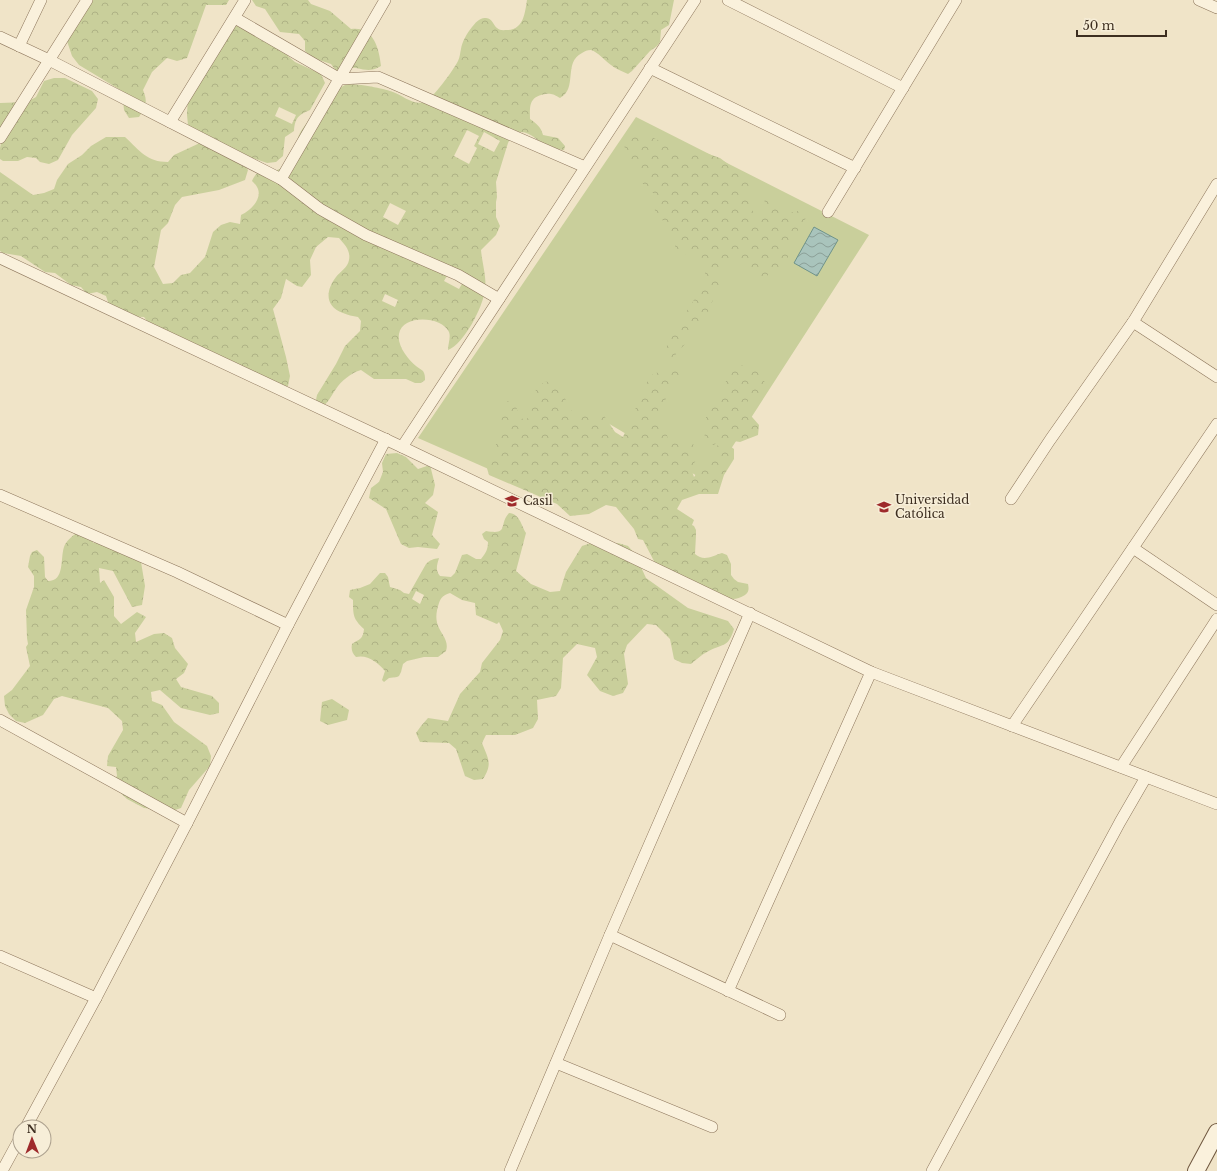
<svg xmlns="http://www.w3.org/2000/svg" width="1217" height="1171" font-family="'Libre Baskerville',serif">
<style>
.green{fill:#c9cf9b}
.forest{fill:url(#forest-crowns);fill-rule:evenodd}
.water{fill:url(#water-waves);stroke:#6f938a}
.lines{fill:none;stroke-linecap:round;stroke-linejoin:round}
.minor-casing{stroke:#8d765c;stroke-width:12}
.secondary-casing{stroke:#6f573f;stroke-width:18}
.minor{stroke:#faf1dc;stroke-width:11}
.secondary{stroke:#faf1dc;stroke-width:16}
.labels{text-anchor:middle;stroke-width:3;stroke-linejoin:round;paint-order:stroke}
.poi-label{font-size:12px;fill:#3d2e20;stroke:#f7eed8;text-anchor:start}
</style>
<defs>
<pattern id="forest-crowns" width="20" height="18" patternUnits="userSpaceOnUse"><rect width="20" height="18" fill="#c9cf9b"/><path d="M2 6a3 3 0 1 1 6 0M12 15a3 3 0 1 1 6 0" fill="none" stroke="#aeb285"/></pattern>
<pattern id="water-waves" width="16" height="10" patternUnits="userSpaceOnUse"><rect width="16" height="10" fill="#a9c4bc"/><path d="M0 5q4-4 8 0t8 0" fill="none" stroke="#8ba098"/></pattern>
</defs>
<rect width="100%" height="100%" fill="#f0e4c8"/>
<polygon class="green" points="636,117 869,235 709,483 606,422 509,478 418,438"/>
<g class="forest">
<path d="M93,0H229L226,5H206L187,58L177,61L167,58L152,72L143,90C148,102 146,106 139,117L129,118L124,110L122,91L79,65L72,56L66,38L85,6Z"/>
<path d="M252,0H308L311,4L330,11L351,29C373,26 379,47 381,66C370,72 367,70 356,68C351,67 343,71 337,72L331,64L313,58L305,51V41L299,34L280,32L265,9L256,6Z"/>
<path d="M527,0H674L669,25L661,30L660,42L657,46L650,51L632,71L628,74C622,71 616,69 611,65C605,61 598,52 591,50C587,50 585,51 582,53C563,62 578,89 560,98C558,97 554,94 551,94C546,93 535,96 533,100C529,104 530,114 530,119C537,124 541,127 543,135L558,138L565,146L564,150C559,149 552,150 548,148C535,139 520,120 508,143L496,182L497,197L496,202V217L500,226L496,235L481,250C482,262 487,279 485,290C483,307 464,344 448,350C448,344 451,337 449,332C442,316 402,314 399,334C397,346 408,359 416,366C418,368 421,369 423,371C425,374 425,377 425,380L421,383H415L406,379H374L361,370C351,373 341,381 336,389C331,396 328,403 322,407L317,405L316,400L317,395L336,364L345,346L360,331L361,321L358,317C353,316 347,315 343,313C324,306 326,290 336,277C340,272 348,267 349,260C351,250 344,244 339,238L328,237L316,247L310,260L311,275L302,287L297,286L286,279L281,298L273,309L286,357L290,376L288,386L269,389L259,386L241,373L199,355L180,349L156,333L144,317L126,316L109,305L106,296L97,292L87,294L81,287L71,285L55,273L45,272L21,256L3,253L0,251V172L33,195L44,193L54,189L57,180L68,164L82,155L91,146L106,137H125C140,151 147,162 168,162L174,155L202,142L242,162L248,170L245,180L219,190L182,197L175,205L168,223L161,230L154,267L163,284L173,283L181,275L190,273L205,257L213,232L221,225L230,222L240,224L241,215C249,212 262,200 258,189C257,186 254,183 252,181C258,167 266,172 277,170C283,169 290,162 293,157C297,150 296,140 300,133C306,122 334,90 345,85C352,82 386,89 393,92C402,95 414,106 424,102C432,100 454,69 458,61C460,57 460,53 461,49C462,42 467,33 472,27C475,23 480,17 486,18C493,19 493,25 497,28C500,31 504,30 508,30C524,29 525,12 527,0ZM467,130L479,136L474,146L477,148L469,164L454,156ZM484,132L500,141L494,152L478,144ZM390,203L406,211L398,225L383,217ZM448,274L463,282L459,289L444,281ZM385,294L398,300L395,307L382,301Z"/>
<path d="M240,25L288,44V56L295,62L321,74L325,83L310,110C298,115 295,118 294,131L285,137L283,156L276,162L267,163L238,153L212,140L204,133L194,131L188,125L187,115L188,94L230,26ZM279,107L296,115L292,124L275,116Z"/>
<polygon points="54,78 65,78 92,91 98,99 96,108 72,135 58,160 49,164 40,162 36,158 27,157 18,161 3,161 0,159 0,148 3,133 0,133 0,103 27,102 36,97 44,81"/>
<polygon points="629,135 654,138 663,143 670,141 681,158 700,151 720,158 752,182 749,201 756,220 765,203 764,199 783,205 788,213 798,211 806,218 791,242 787,262 772,273 763,278 740,261 730,261 722,266 719,285 704,322 671,360 664,354 670,337 703,286 706,267 703,258 676,252 673,233 655,211 653,193 640,181 640,162 631,160 622,142"/>
<polygon points="741,365 761,373 765,383 765,393 748,400 746,410 759,425 758,435 740,442 721,439 714,445 704,443 707,405 722,393 731,366"/>
<path d="M671,368L680,373L677,382L656,414L659,424L666,430L668,440L677,444L686,439L702,451L691,468L694,477L716,446L726,443L734,449V459L724,475L718,494H699L682,500L677,509L694,520L692,525L694,526L696,530V535L695,554C704,562 712,556 722,553L727,555L731,564V575L734,579L738,582L748,584C749,589 749,592 745,595C727,607 715,589 699,584L655,563L643,540L638,539L634,529L616,507L606,505L589,514L570,516L557,504L489,475L486,465L503,430L500,411L504,402L514,400L520,419L530,418L536,389L544,382L554,381L560,389L574,415L603,414L615,432L623,437L647,382L653,374Z"/>
<polygon points="397,453 406,457 418,469 430,465 435,485 433,495 425,503 438,512 432,535 440,544 437,549 418,547 409,548 401,544 386,509 369,498 371,488 379,482 383,472 382,463 386,454"/>
<path d="M509,513C520,514 521,525 526,533L516,571L531,584L550,592L560,591L566,572L582,546L591,543L599,548L618,543L628,546L635,554L646,578L688,608L728,621L734,629C728,649 722,643 707,652C701,655 696,660 691,664L682,663L674,659L670,639L656,625L647,624L627,645L624,654L628,684L623,693L613,696L600,691L587,675L597,657L595,648L577,644L563,658L561,688L556,696L537,700L538,719L533,728L515,735H486L482,743C488,759 493,763 483,779L474,780L465,776L456,749L449,743L420,742L416,733L421,726L428,718L448,721L460,694L480,672L482,663L500,640L503,631L499,622L497,624L476,615L475,603L462,600L450,593C444,595 441,597 439,603C436,612 435,620 439,628C443,636 449,642 446,651L438,657H424L407,661L403,664L401,672L399,676L397,677L389,678L384,682L382,680L385,671C379,663 367,654 356,657C352,653 351,649 352,644C359,639 363,640 364,629C353,619 353,615 353,600L349,597L350,590L360,588L370,584L380,573H385L388,577L390,587L400,590L404,593L409,594L426,564C430,560 433,559 439,558C437,565 435,570 440,576L451,577L455,573L462,555L467,554L476,559H481C486,553 488,549 488,542L484,539L482,534L486,531C510,535 498,525 509,513ZM416,591L424,595L420,604L412,599Z"/>
<path d="M77,533L94,538L93,543L106,541L140,556L145,586L142,605L132,607L113,571L99,568L100,583L104,580L114,597V616L121,624L137,612L146,617L135,633L136,642L154,634L164,633L172,638L175,648L188,664L184,673L176,679L181,687L212,696L219,703V713L210,715L181,708L160,690L151,692L152,701L162,705L174,722L207,746L211,756L210,766L189,790L181,808L172,811L144,808L127,799L111,784L117,776L116,767L107,766L108,756L123,730L122,721L108,708L62,696L54,699L43,715L25,723L16,721L9,714L5,706L4,696L12,690L30,666L26,647L28,644L27,638L26,610L34,587V576L28,567L30,556L32,552L37,550L44,557L45,577L48,581C65,581 60,559 64,547C66,541 72,536 77,533Z"/>
<polygon points="332,699 349,710 347,720 328,725 320,721 322,702"/>
</g>
<polygon class="water" points="814,227 838,240 817,276 794,263"/>
<g class="lines">
<defs>
<g id="minor">
<polyline points="728,0 903,88"/>
<polyline points="1199,0 1217,8"/>
<polyline points="235,18 340,79 378,77 585,167"/>
<polyline points="0,37 49,60 281,179 320,209 366,235 458,275 499,299"/>
<polyline points="19,46 41,0"/>
<polyline points="650,68 855,168"/>
<polyline points="170,122 245,0"/>
<polyline points="0,138 87,0"/>
<polyline points="281,179 385,0"/>
<polyline points="828,212 956,0"/>
<polyline points="0,258 402,447 871,672 1217,804"/>
<polyline points="1133,322 1217,377"/>
<polyline points="402,447 695,0"/>
<polyline points="0,495 177,572 288,625"/>
<polyline points="1011,499 1050,440 1133,322 1217,184"/>
<polyline points="1133,548 1217,605"/>
<polyline points="0,720 187,823"/>
<polyline points="1012,726 1217,424"/>
<polyline points="1121,767 1217,619"/>
<polyline points="610,935 780,1015"/>
<polyline points="0,956 96,998"/>
<polyline points="728,991 871,672"/>
<polyline points="556,1063 712,1127"/>
<polyline points="26,1127 96,998 187,823 288,625 386,439"/>
<polyline points="2,1171 20,1138"/>
<polyline points="510,1171 610,935 750,613"/>
<polyline points="932,1171 1120,822 1146,777"/>
</g>
<polyline id="secondary" points="1196,1171 1217,1132"/>
</defs>
<use href="#minor" class="minor-casing"/>
<use href="#secondary" class="secondary-casing"/>
<use href="#minor" class="minor"/>
<use href="#secondary" class="secondary"/>
</g>
<defs>
<symbol id="school-bare" viewBox="-9 -9 18 18"><path d="M0-5L7-2L0 1L-7-2ZM-4 1L0 2.5L4 1V4Q0 6-4 4Z" fill="#9e2a2b" stroke="#f7eed8" stroke-width="2.5" paint-order="stroke"/></symbol>
</defs>
<g fill-rule="evenodd">
<use href="#school-bare" x="502" y="491" width="20" height="20"/>
<use href="#school-bare" x="874" y="497" width="20" height="20"/>
</g>
<g class="labels">
<g class="poi-label">
<text x="895" y="504">Universidad<tspan x="895" dy="14">Católica</tspan></text>
<text x="523" y="505">Casil</text>
</g>
</g>
<g transform="translate(32 1139) rotate(359)"><circle r="19" fill="#f7eed8" stroke="#ada18e"/>
<path d="M0-3L7 15L0 10L-7 15Z" fill="#9e2a2b"/>
<text y="-6" font-size="11" font-weight="bold" text-anchor="middle" fill="#3d2e20">N</text>
</g>
<path d="M1077 30v6h89v-6" fill="none" stroke="#3d2e20" stroke-width="2"/>
<text x="1083" y="30" font-size="12" fill="#3d2e20" stroke="#f7eed8" stroke-width="3" paint-order="stroke">50 m</text>
</svg>
